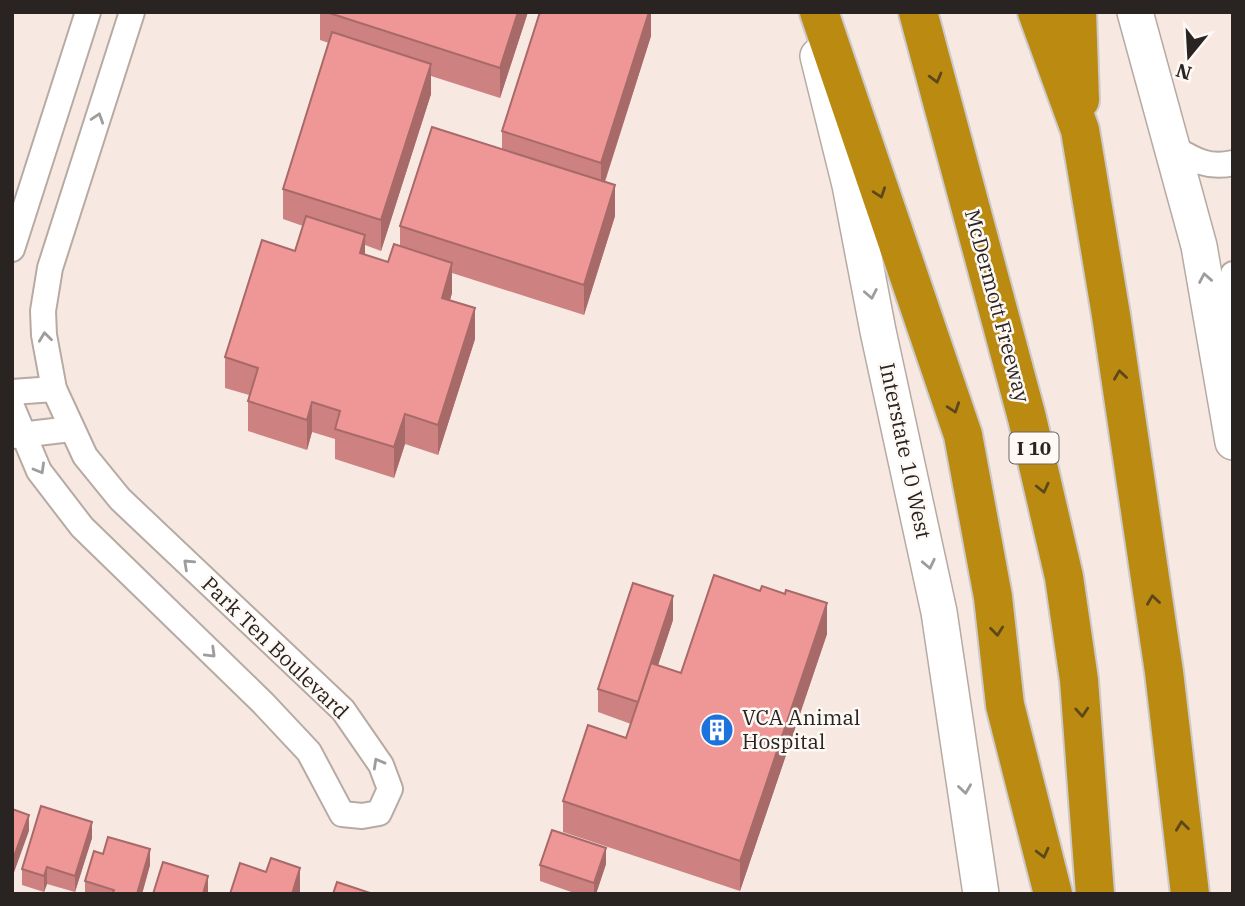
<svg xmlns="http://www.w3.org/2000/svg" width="1245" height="906" font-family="'IBM Plex Serif',serif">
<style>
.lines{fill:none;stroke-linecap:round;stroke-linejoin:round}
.minor-casing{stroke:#b7aaa3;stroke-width:28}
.secondary-casing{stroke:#b7aaa3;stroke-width:38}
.motorway-casing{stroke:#cccaca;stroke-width:42}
.minor{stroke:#fff;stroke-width:24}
.secondary{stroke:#fff;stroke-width:35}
.motorway{stroke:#bb8a10;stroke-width:38}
.wall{fill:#cd8281}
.shaded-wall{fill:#a76a69}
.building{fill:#ee9796;stroke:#a76a69;stroke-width:2}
.oneway{stroke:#5c481b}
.oneway2{stroke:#9f9c9b}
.labels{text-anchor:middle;stroke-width:5;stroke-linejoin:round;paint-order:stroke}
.shield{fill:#fef9f5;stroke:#696461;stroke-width:2}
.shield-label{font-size:19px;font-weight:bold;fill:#292421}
.street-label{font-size:21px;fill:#292421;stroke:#fef9f5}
.poi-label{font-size:21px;fill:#292421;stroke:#fef9f5;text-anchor:start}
</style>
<rect width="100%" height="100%" fill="#f7e9e2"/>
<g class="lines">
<defs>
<g id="minor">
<path d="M1174,148C1194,160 1209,169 1233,163"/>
<polyline points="12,249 88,12"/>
<polyline points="1225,347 1233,274"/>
<polyline points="12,392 54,389"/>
<polyline points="12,407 39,471 82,527 263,703 309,752 342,814 362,816 379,813 390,789 381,765 343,710 120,499 85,456 54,389 44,335 43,311 50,268 132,12"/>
<polyline points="12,436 71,429"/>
</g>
<g id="secondary">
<polyline points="1135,12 1199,246 1233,442"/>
<polyline points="818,56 850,185 878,331 939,612 981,894"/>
</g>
<g id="motorway">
<polyline points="819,12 963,435 993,597 1005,705 1053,894"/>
<polyline points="918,12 1027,418 1064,577 1079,680 1095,894"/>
<polyline points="1037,12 1080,130 1111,315 1164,672 1190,894"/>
<polyline points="1077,12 1080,100"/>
</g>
</defs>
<use href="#minor" class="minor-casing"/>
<use href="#secondary" class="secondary-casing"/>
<use href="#motorway" class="motorway-casing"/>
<use href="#minor" class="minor"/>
<use href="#secondary" class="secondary"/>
<use href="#motorway" class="motorway"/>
</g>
<g class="wall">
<polygon points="320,12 528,12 500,98 431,76 431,94 381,251 365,245 365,255 388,262 400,246 400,226 502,149 502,131 651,12 651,36 605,182 615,216 584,315 452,273 452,293 450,300 475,339 438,455 405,444 394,478 335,459 335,439 312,432 307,450 248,431 248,401 249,395 225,388 225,357 295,251 303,226 283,219 283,189 329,43 320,40"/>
<polygon points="673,620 658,665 681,673 827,634 740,891 563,832 563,801 626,738 631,724 598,712 598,689"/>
<polygon points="92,838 75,892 47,884 44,892 22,885 22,869"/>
<polygon points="606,864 596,894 577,894 540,881 540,865"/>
<polygon points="150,865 142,894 85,894 85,881"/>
</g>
<g class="shaded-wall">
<polygon points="518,12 528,12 500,98 500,68"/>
<polygon points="649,12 651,12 651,36 601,193 601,163"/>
<polygon points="431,64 431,94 381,251 381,220"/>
<polygon points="615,185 615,216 584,315 584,285"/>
<polygon points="365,235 365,265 360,253"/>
<polygon points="452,263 452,293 442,328 442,298"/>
<polygon points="475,308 475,339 438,455 438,425"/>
<polygon points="312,402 312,432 307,450 307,420"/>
<polygon points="405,414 405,444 394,478 394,447"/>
<polygon points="673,596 673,620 638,726 638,702"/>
<polygon points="827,603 827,634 740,891 740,861"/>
<polygon points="29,815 29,831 12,878 12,862"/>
<polygon points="92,822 92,838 75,892 75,876"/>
<polygon points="606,848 606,864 596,894 594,894 594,883"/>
<polygon points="150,849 150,865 142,894 137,894"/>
<polygon points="47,867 47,884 44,892 44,876"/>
<polygon points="300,868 300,894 292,894"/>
<polygon points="208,876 208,894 203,894"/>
</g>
<g class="building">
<polygon points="326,12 518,12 500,68"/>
<polygon points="540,12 649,12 601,163 502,131"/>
<polygon points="332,32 431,64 381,220 283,189"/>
<polygon points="432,127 615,185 584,285 400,226"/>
<polygon points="306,216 365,235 360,253 388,262 394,244 452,263 442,298 475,308 438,425 405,414 394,447 335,429 340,411 312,402 307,420 248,401 258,368 225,357 262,240 295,251"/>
<polygon points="714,575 760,591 762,586 785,594 786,590 827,603 740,861 563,801 588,725 626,738 651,663 681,673"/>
<polygon points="633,583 673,596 638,702 598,689"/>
<polygon points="41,806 92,822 75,876 47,867 44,876 22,869"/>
<polygon points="12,809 29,815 12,862"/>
<polygon points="552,830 606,848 594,883 540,865"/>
<polygon points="108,837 150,849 137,894 112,894 114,890 85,881 94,851 103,854"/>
<polygon points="271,858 300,868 292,894 230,894 240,863 266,872"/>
<polygon points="163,862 208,876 203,894 153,894"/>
<polygon points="337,882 373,894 333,894"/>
</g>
<defs><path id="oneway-chevron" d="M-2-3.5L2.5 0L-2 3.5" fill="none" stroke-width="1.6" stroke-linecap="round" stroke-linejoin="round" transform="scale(1.75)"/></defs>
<g class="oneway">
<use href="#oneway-chevron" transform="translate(936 78) rotate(75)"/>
<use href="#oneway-chevron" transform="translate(880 193) rotate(71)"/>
<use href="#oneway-chevron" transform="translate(1120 375) rotate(-98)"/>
<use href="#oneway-chevron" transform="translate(954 408) rotate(71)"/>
<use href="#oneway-chevron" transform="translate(1043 488) rotate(77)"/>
<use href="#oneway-chevron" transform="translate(1153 600) rotate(-98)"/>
<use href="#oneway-chevron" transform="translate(997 631) rotate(84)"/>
<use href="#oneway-chevron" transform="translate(1082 712) rotate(86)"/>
<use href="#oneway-chevron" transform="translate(1182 826) rotate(-97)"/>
<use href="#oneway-chevron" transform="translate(1043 853) rotate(76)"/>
</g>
<g class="oneway2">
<use href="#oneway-chevron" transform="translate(98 118) rotate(-72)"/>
<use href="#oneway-chevron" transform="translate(1205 278) rotate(-100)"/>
<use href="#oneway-chevron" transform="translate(871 294) rotate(79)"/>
<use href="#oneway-chevron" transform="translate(45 337) rotate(-97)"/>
<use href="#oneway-chevron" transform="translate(40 469) rotate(60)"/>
<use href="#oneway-chevron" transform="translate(188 564) rotate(-137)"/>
<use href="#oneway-chevron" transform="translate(929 564) rotate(78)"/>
<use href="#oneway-chevron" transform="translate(211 653) rotate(44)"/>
<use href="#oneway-chevron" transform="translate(378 763) rotate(-119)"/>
<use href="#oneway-chevron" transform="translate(965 789) rotate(82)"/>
</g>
<defs>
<symbol id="building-disc" viewBox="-11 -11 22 22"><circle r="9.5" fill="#1d73dd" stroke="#fef9f5"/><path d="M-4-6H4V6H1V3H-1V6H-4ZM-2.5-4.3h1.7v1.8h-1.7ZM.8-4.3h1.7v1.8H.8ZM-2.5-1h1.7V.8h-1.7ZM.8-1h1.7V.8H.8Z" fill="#fff"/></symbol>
</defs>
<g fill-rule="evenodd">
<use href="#building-disc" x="698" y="711" width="38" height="38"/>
</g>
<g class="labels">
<rect class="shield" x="1009.5" y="432.5" width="49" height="31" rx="5"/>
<g class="shield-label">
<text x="1034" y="455">I 10</text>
</g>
<g class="street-label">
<text transform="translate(997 306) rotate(75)" y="7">McDermott Freeway</text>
<text transform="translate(905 451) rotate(78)" y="7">Interstate 10 West</text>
<text transform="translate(275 648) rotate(44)" y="7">Park Ten Boulevard</text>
</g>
<g class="poi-label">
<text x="742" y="725">VCA Animal<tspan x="742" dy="24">Hospital</tspan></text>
</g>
</g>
<rect width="1245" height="906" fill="none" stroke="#292421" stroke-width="28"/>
<g transform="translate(1189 56) rotate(198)" stroke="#fef9f5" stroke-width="5" paint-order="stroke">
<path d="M0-5L12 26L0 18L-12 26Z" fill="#292421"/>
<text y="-10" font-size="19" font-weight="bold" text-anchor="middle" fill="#292421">N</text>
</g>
</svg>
